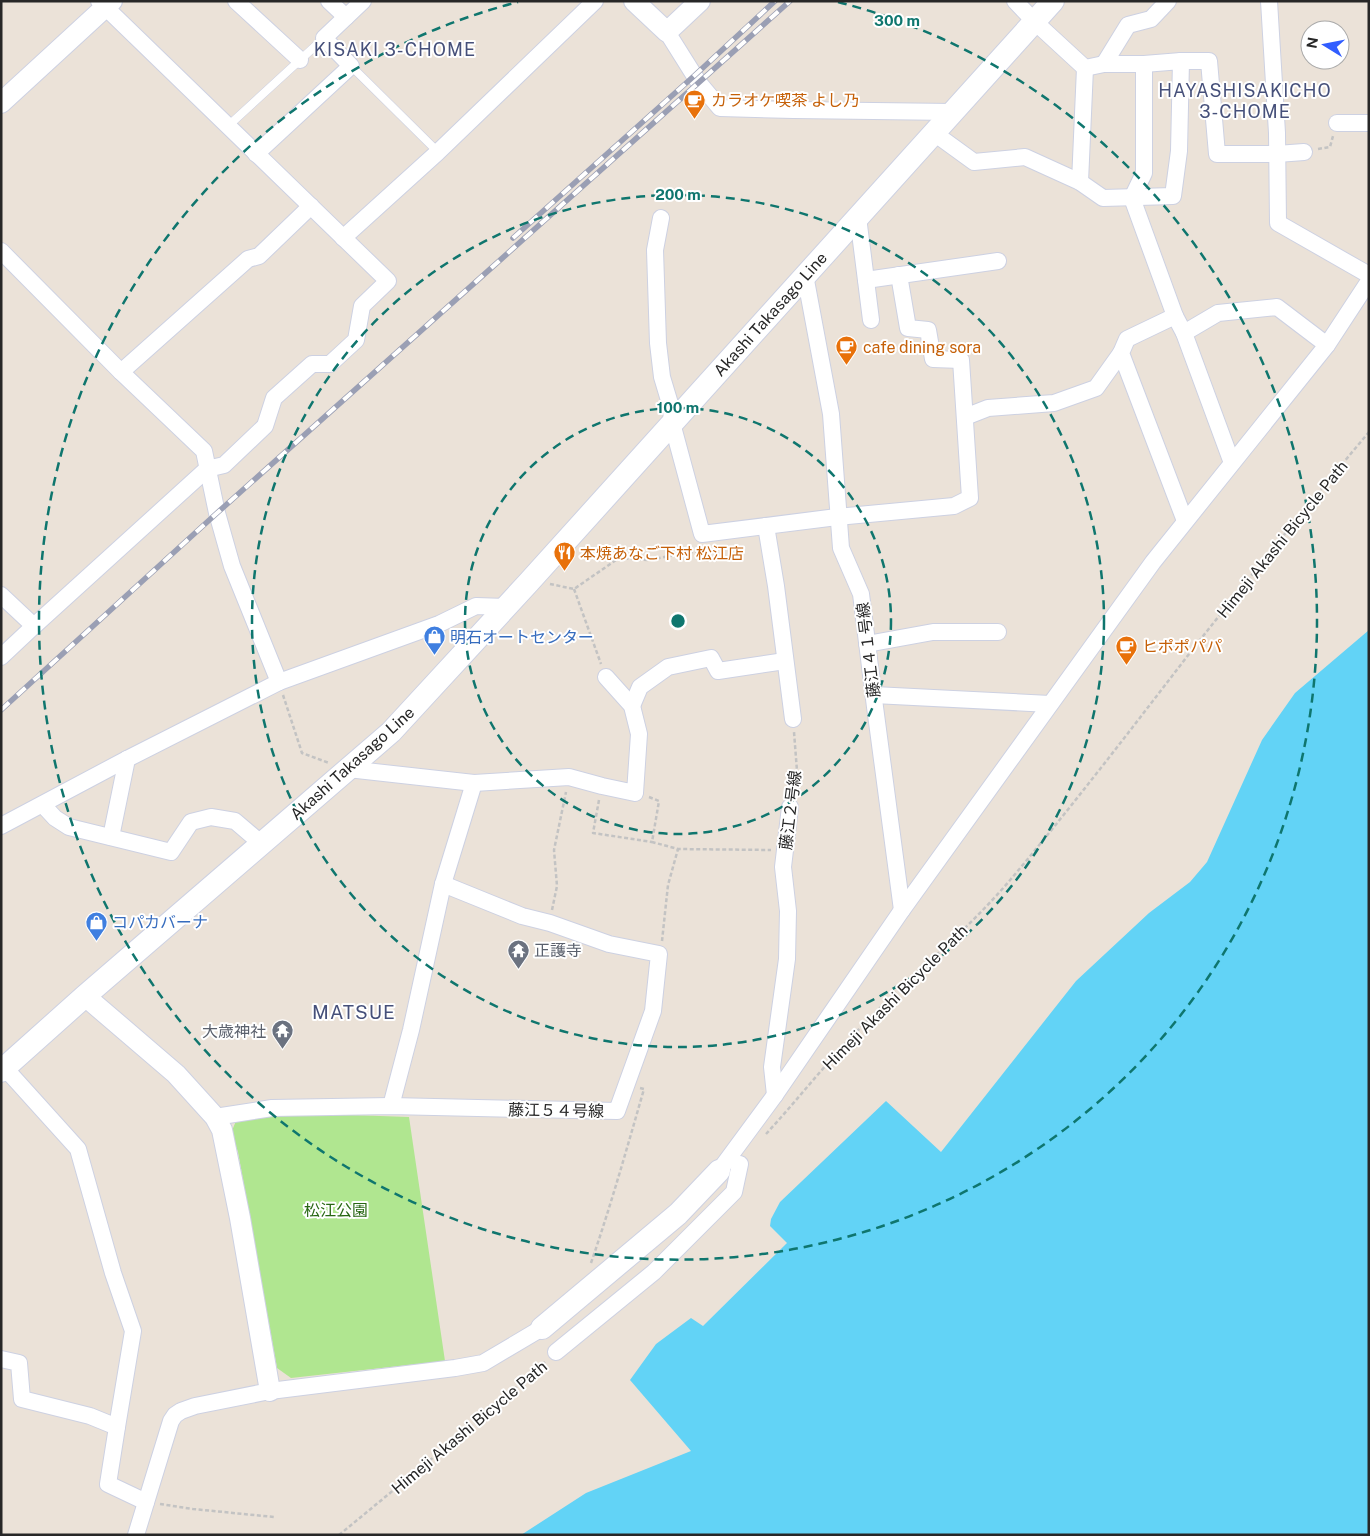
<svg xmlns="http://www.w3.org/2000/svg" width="1370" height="1536" font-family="'Public Sans','Noto Sans JP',sans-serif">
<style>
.green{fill:#b0e690}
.water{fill:#62d3f6}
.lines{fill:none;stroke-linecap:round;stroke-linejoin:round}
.service-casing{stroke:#cdd1e2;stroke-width:9}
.minor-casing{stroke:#cdd1e2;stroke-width:18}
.tertiary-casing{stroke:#cdd1e2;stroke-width:22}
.secondary-casing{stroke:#cdd1e2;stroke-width:24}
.path{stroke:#c3c3c3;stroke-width:2.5;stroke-dasharray:4 2.5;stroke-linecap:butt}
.service{stroke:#fff;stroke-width:8}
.minor{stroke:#fff;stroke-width:16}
.tertiary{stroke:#fff;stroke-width:20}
.secondary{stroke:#fff;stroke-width:22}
.rail-casing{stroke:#9a9fb4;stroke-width:5.5}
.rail{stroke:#fff;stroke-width:4;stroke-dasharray:11;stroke-linecap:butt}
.ring{fill:none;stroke:#0f766e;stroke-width:2.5;stroke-dasharray:9 6}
.labels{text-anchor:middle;stroke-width:4;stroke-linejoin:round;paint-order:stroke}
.food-label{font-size:16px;fill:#c56008;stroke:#fff;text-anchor:start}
.street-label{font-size:16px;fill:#272727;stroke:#fff}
.shop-label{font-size:16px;fill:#366cbe;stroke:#fff;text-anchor:start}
.worship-label{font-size:16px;fill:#5b616d;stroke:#fff;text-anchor:start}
.park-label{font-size:16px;fill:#286714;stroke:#fff}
.neighbourhood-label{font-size:18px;letter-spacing:1px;fill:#46507a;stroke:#fff}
.quarter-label{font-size:19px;letter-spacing:1px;fill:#46507a;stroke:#fff}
.centre{fill:#0f766e;stroke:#fff;stroke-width:2.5}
.ring-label{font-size:15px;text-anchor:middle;font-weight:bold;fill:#0f766e;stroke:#fff;stroke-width:4;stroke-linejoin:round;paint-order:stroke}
</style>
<rect width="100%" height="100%" fill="#ebe2d8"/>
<polygon class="green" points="294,1113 409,1117 445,1361 291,1378 277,1368 238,1152 231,1133 236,1121"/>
<polygon class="water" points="1369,630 1369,1535 521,1535 586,1493 691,1451 630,1380 656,1344 691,1318 703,1326 787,1243 770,1226 771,1219 780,1202 886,1101 941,1152 1076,981 1149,913 1190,882 1207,862 1262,740 1295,693"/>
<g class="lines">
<defs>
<g id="service">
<polyline points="351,66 438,152"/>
<polyline points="228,126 324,38"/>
</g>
<g id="minor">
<polyline points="236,1 300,60"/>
<polyline points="329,1 346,17"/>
<polyline points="1269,1 1277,133 1278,223 1369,275"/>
<polyline points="667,32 699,83 720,108 794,110 953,112"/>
<polyline points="1181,61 1209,61 1217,154 1277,154 1304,152"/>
<polyline points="1104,64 1128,25 1151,19 1168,1"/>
<polyline points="1144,64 1144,173 1132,198 1175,316 1184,333 1232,463"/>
<polyline points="1337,123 1369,123"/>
<polyline points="934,133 974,162 1025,157 1080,182 1103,198 1173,196 1179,151 1181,61 1144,64 1104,64 1085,68 1035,22 1015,1"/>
<polyline points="256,154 351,66 324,38 363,1"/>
<polyline points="1080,182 1085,68"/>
<polyline points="858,217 871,320"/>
<polyline points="661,218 655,250 658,343 662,377 671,407 672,423 702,534 837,517 954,506 970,498 961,360 933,359 928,330 908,328 899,275"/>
<polyline points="343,238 438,152 595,1"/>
<polyline points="1,251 121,372 204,451 217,513 232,566 279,682"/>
<polyline points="805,275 831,414 841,548 861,594 875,707 902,910"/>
<polyline points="866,280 998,261"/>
<polyline points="1175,316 1127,339 1121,353 1185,521"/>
<polyline points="1184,333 1218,313 1277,307 1327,345"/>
<polyline points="121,372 248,259 259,256 311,206"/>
<polyline points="965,417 988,408 1054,403 1096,388 1121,353"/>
<polyline points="766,526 776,586 793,719"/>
<polyline points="1,595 34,626 207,469 224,465 265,426 274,398 312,364 330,364 356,340 362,306 388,281 99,1"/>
<polyline points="867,644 933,632 998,632"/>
<polyline points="1,657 34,626"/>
<polyline points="874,695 1050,704"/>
<polyline points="632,706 640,687 668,667 711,658 718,671 785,661"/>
<polyline points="348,769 474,783 569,777 602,786 635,793 639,734 632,706 606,677"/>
<polyline points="43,805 55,818 69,827 171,852 191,822 211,817 235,821 262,844"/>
<polyline points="1,826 127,759 279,682 439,624 476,606 506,607"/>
<polyline points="111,837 127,759"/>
<polyline points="5,1068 78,1149 113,1273 133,1331 117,1427"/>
<polyline points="775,1095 772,1067 787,959 788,911 783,867 790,807"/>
<polyline points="391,1106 411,1030 443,884 474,783"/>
<polyline points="215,1117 272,1108 391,1106 617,1111 653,1011 659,954 609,944 550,923 522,916 443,884"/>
<polyline points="719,1171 775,1095 902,910 1153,562 1327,345 1369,281"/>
<polyline points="556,1352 654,1272 734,1192 740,1164"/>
<polyline points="1,1359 19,1363 22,1399 90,1416 117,1427 108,1484 146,1502"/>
<polyline points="136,1535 171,1421 175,1415 181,1411 195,1406 270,1391 455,1368 483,1363 542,1328"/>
</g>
<g id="tertiary">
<polyline points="634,1 667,32 700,1"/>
<polyline points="1,103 112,1"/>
<polyline points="85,996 176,1074 215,1117 222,1130 240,1218 270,1391"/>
</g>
<g id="secondary">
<polyline points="1,1071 85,996 391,732 529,582 1053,1"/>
<polyline points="542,1328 678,1214 719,1171"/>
</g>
</defs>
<use href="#service" class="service-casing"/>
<use href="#minor" class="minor-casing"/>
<use href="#tertiary" class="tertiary-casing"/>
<use href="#secondary" class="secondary-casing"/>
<g class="path">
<polyline points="1318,149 1330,147 1333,136"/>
<polyline points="550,584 574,589 619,558 648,560 703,550"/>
<polyline points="574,589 601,664"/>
<polyline points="283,695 302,753 329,763"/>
<polyline points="792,794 797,771 794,732"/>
<polyline points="649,797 659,801 652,842 678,849 771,850"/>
<polyline points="599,800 593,833 652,842"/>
<polyline points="552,910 557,886 554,850 566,792"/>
<polyline points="662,941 668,885 678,849"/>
<path d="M766,1134C800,1097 830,1058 865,1023C913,974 967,931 1011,879C1075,803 1135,724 1196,645C1253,573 1310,502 1369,432"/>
<path d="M591,1263C611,1205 627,1148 644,1089L640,1088"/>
<polyline points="160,1504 193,1509 274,1517"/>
<polyline points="339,1535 486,1414 545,1362"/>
</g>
<use href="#service" class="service"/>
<use href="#minor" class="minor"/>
<use href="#tertiary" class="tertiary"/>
<use href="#secondary" class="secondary"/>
<defs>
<g id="rail">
<polyline points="513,238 694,76 775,1"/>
<polyline points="1,710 217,513 790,1"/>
</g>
</defs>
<use href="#rail" class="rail-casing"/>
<use href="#rail" class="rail"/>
</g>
<g class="ring">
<circle cx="678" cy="621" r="213"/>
<circle cx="678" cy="621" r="426"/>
<path d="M838 2A639 639 0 1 1 518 2"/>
</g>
<defs>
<symbol id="cafe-pin" viewBox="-11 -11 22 30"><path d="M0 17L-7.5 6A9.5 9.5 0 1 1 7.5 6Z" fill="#e8710a" stroke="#fff"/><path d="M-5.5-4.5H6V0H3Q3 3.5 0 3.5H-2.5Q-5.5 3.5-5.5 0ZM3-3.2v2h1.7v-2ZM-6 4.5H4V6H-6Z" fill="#fff"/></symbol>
<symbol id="restaurant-pin" viewBox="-11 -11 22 30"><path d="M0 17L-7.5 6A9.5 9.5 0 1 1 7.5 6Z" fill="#e8710a" stroke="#fff"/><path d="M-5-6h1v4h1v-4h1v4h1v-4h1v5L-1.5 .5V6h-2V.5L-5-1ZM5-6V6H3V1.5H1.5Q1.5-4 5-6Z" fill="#fff"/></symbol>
<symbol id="shop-pin" viewBox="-11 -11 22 30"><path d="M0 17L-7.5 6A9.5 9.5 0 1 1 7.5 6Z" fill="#3f7fe0" stroke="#fff"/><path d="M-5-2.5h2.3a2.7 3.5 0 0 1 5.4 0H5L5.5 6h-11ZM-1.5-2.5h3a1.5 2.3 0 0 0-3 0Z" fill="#fff"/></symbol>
<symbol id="temple-pin" viewBox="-11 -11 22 30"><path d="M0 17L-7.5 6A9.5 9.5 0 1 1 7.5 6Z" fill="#6b7280" stroke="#fff"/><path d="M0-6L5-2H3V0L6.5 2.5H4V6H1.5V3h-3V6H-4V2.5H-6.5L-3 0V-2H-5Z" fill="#fff"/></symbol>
</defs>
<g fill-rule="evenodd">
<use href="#cafe-pin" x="682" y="88" width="25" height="34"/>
<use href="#cafe-pin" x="834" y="334" width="25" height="34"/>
<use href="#restaurant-pin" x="552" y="540" width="25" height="34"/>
<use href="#shop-pin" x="422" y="624" width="25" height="34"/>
<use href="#cafe-pin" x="1114" y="634" width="25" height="34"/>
<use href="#shop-pin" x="84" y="910" width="25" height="34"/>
<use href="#temple-pin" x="506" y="938" width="25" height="34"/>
<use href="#temple-pin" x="270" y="1018" width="25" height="34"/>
</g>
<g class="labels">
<g class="food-label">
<text x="711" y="106">カラオケ喫茶 よし乃</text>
<text x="863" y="353">cafe dining sora</text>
<text x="580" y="559">本焼あなご下村 松江店</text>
<text x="1142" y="652">ヒポポパパ</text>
</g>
<g class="street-label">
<text transform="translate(770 314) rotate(-48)" y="6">Akashi Takasago Line</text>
<text transform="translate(1282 539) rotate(-51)" y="6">Himeji Akashi Bicycle Path</text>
<text transform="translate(868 650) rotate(-97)" y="6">藤江４１号線</text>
<text transform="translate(352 763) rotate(-42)" y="6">Akashi Takasago Line</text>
<text transform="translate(790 810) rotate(-83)" y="6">藤江２号線</text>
<text transform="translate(895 997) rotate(-45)" y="6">Himeji Akashi Bicycle Path</text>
<text transform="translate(556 1110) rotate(1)" y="6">藤江５４号線</text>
<text transform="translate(469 1427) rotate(-40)" y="6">Himeji Akashi Bicycle Path</text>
</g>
<g class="shop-label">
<text x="450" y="643">明石オートセンター</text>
<text x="112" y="928">コパカバーナ</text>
</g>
<g class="worship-label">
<text x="534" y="956">正護寺</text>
<text x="266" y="1037" text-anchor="end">大歳神社</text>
</g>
<g class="park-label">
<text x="336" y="1216">松江公園</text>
</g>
<g class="neighbourhood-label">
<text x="395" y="56">KISAKI 3-CHOME</text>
<text x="1245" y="97">HAYASHISAKICHO<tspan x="1245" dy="21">3-CHOME</tspan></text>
</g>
<g class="quarter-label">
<text x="354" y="1019">MATSUE</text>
</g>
</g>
<circle cx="678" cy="621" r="8" class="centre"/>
<g class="ring-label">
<text x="897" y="26">300 m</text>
<text x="678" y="200">200 m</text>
<text x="678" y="413">100 m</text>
</g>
<rect width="1370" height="1536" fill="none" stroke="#272727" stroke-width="5"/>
<g transform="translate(1325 45) rotate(280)"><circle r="24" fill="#ffffff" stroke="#a9a9a9"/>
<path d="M0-4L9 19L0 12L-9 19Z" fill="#315dff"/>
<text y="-8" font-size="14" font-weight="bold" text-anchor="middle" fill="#272727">N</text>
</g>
</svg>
